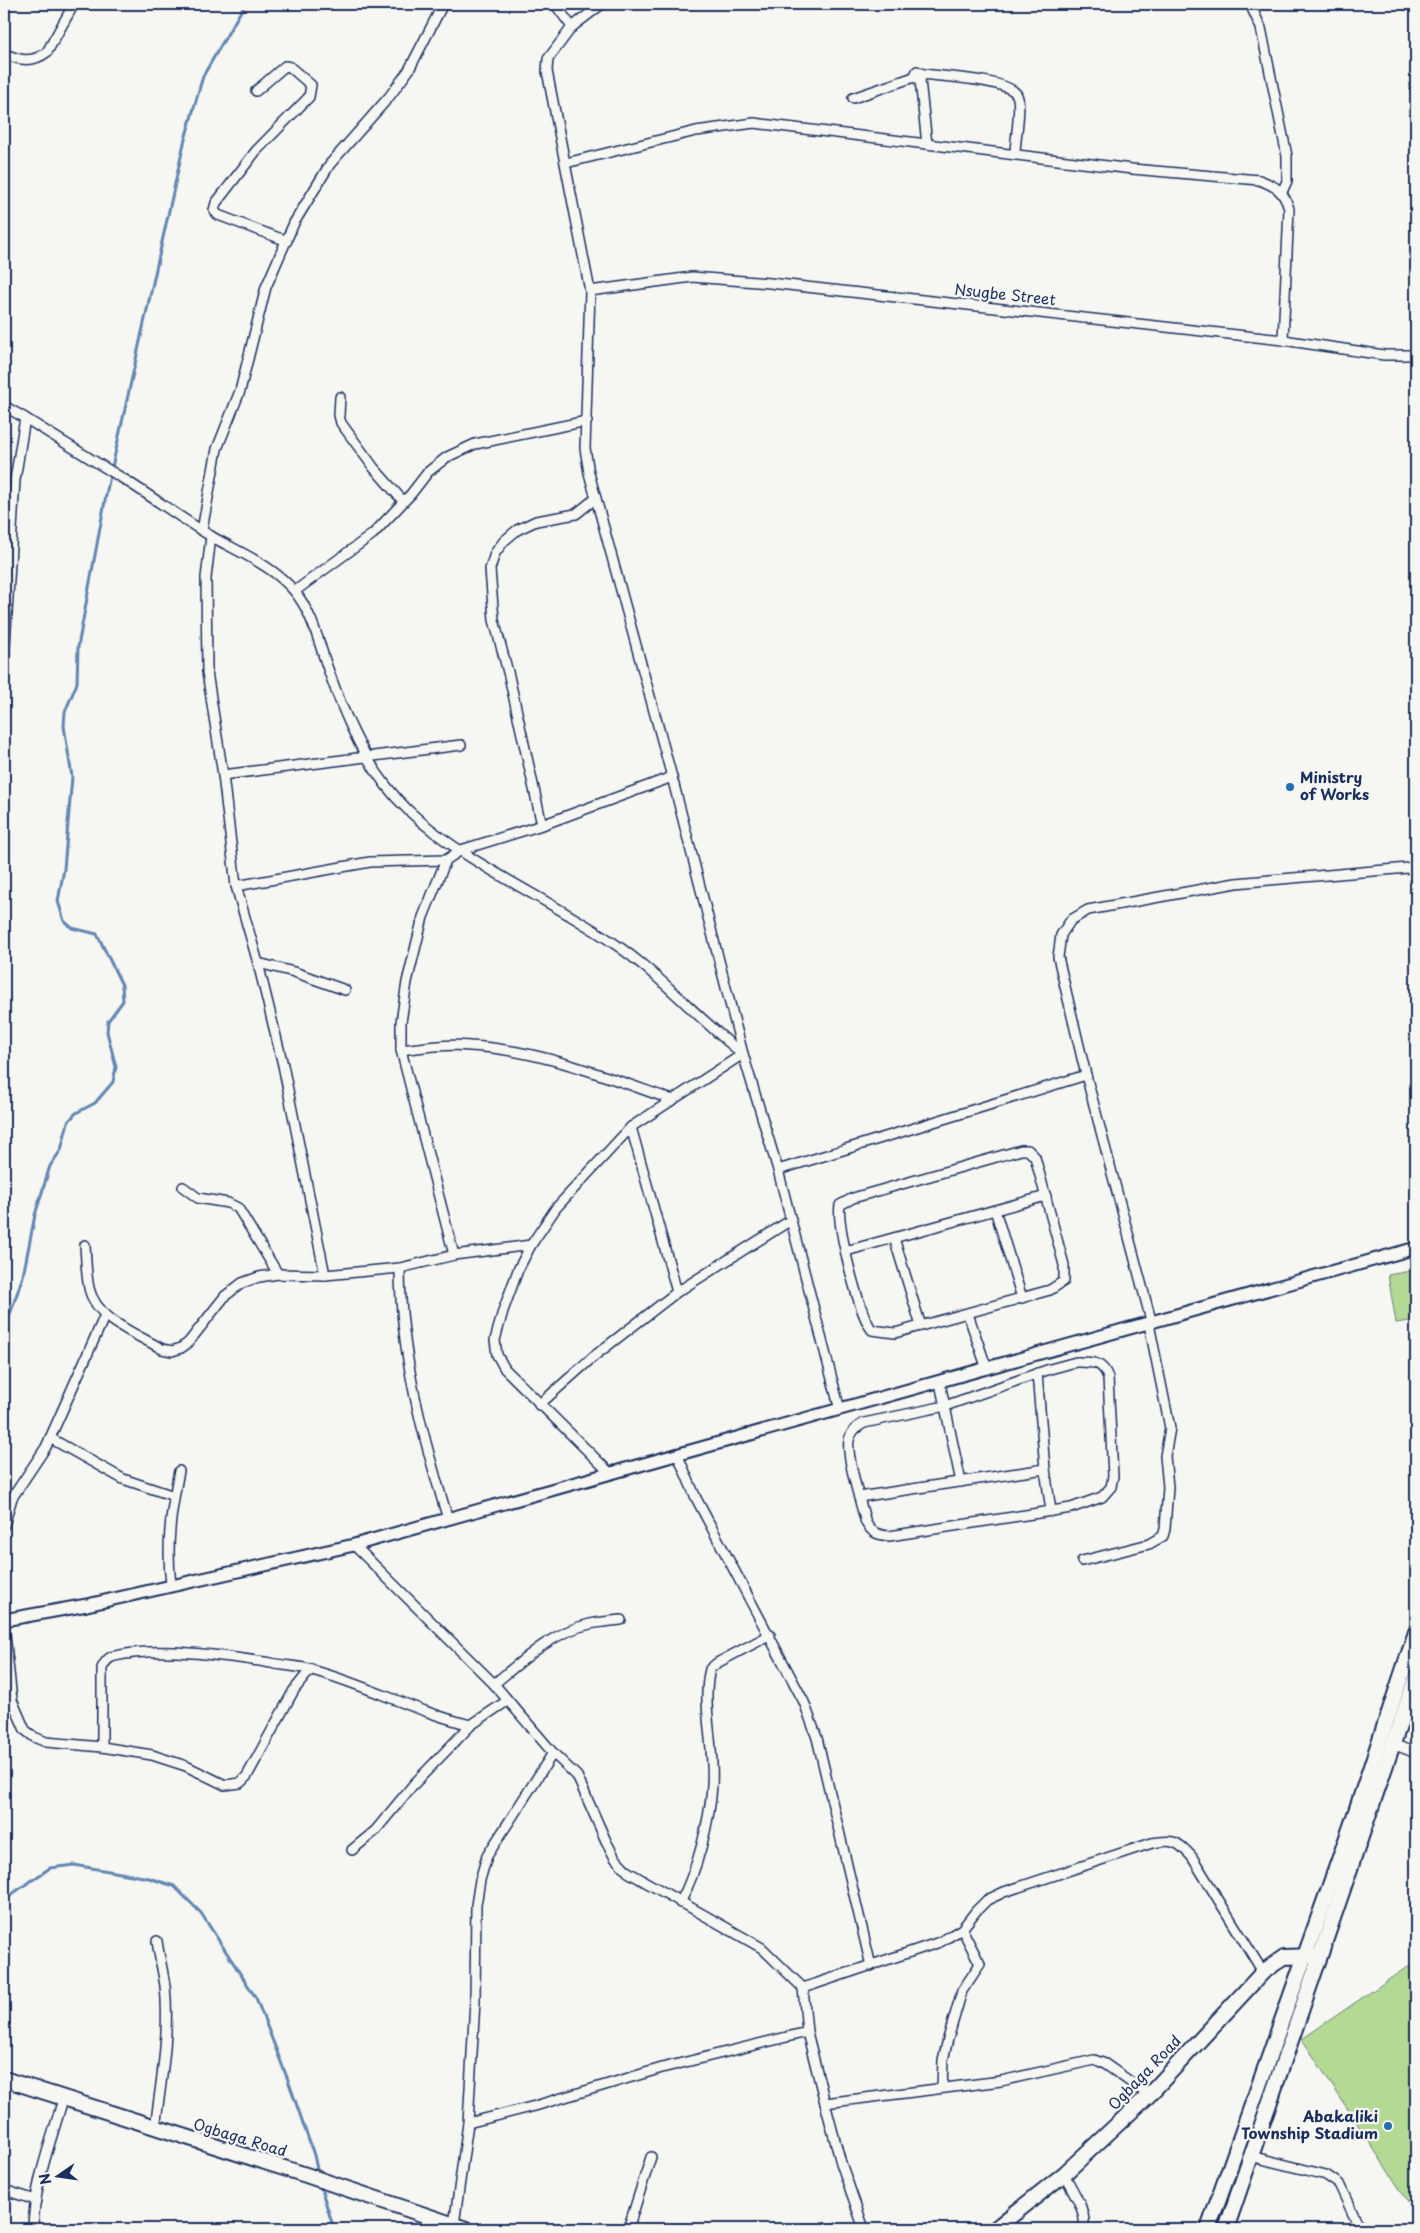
<svg xmlns="http://www.w3.org/2000/svg" width="1420" height="2233" font-family="'Playpen Sans',sans-serif">
<style>
.green{fill:#b3d995;stroke:#67847a}
.lines{fill:none;stroke-linecap:round;stroke-linejoin:round}
.stream{stroke:#6086b2;stroke-width:3}
.minor-casing{stroke:#1b2f5e;stroke-width:12}
.tertiary-casing{stroke:#1b2f5e;stroke-width:15}
.secondary-casing{stroke:#1b2f5e;stroke-width:18}
.minor{stroke:#f6f6f2;stroke-width:9}
.tertiary{stroke:#f6f6f2;stroke-width:11}
.secondary{stroke:#f6f6f2;stroke-width:14}
.poi-dot{fill:#1f6fb2;stroke:#f6f6f2;stroke-width:2}
.labels{text-anchor:middle;stroke-width:4.5;stroke-linejoin:round;paint-order:stroke}
.street-label{font-size:15px;fill:#1b2f5e;stroke:#f6f6f2}
.poi-label{font-size:15px;font-weight:bold;fill:#1b2f5e;stroke:#f6f6f2;text-anchor:start}
</style>
<rect width="100%" height="100%" fill="#f6f6f2"/>
<filter id="ink" filterUnits="userSpaceOnUse"><feTurbulence type="fractalNoise" baseFrequency=".02" numOctaves="2"/><feDisplacementMap in="SourceGraphic" scale="10" xChannelSelector="R" yChannelSelector="G"/><feConvolveMatrix kernelMatrix="1 2 1 2 8 2 1 2 1" color-interpolation-filters="sRGB"/></filter>
<g filter="url(#ink)">
<g class="green">
<polygon points="1416,1270 1416,1320 1396,1323 1388,1275"/>
<polygon points="1416,1961 1416,2214 1302,2039"/>
</g>
<g class="lines">
<g class="stream">
<polyline points="4,1332 23,1276 35,1215 50,1166 61,1150 68,1122 76,1113 95,1103 113,1082 116,1067 107,1032 108,1021 123,1001 122,985 97,934 72,928 64,921 58,901 64,869 72,777 64,726 65,712 77,683 78,647 107,490 184,143 203,76 245,4"/>
<polyline points="4,1897 9,1896 50,1868 74,1865 149,1878 174,1886 201,1913 256,1998 288,2080 314,2155 318,2174"/>
<polyline points="320,2185 334,2229"/>
</g>
<defs>
<g id="minor">
<polyline points="555,4 572,27 548,59 547,71 590,291 585,448 589,473 672,777 743,1054 778,1170 840,1410"/>
<polyline points="1250,4 1261,28 1287,156 1287,181 1282,192"/>
<polyline points="572,27 602,4"/>
<path d="M4,53C19,61 33,63 47,52L74,4"/>
<path d="M923,74C942,77 1009,79 1017,95C1022,106 1015,140 1015,154"/>
<polyline points="920,80 914,77 917,71 923,74 920,80 927,144"/>
<polyline points="256,91 285,66 290,67 311,85 309,97 256,151 216,203 214,210 218,215 287,241"/>
<polyline points="853,98 914,77"/>
<path d="M566,163L696,131L754,123L1132,169L1259,180C1276,186 1284,191 1289,209L1283,340"/>
<polyline points="590,291 692,277 770,283 1283,340 1384,355 1416,355"/>
<polyline points="340,397 339,415 341,423 374,468 403,501"/>
<polyline points="4,406 25,418 15,480 4,663"/>
<path d="M25,418C57,438 89,458 122,478C151,496 179,517 209,535C238,552 273,565 295,592C313,614 319,644 328,669C346,720 368,772 408,810C464,863 548,898 612,942C660,974 698,1019 743,1054L631,1127L556,1208L531,1245L518,1270L503,1311L495,1340L497,1355L505,1369L611,1474"/>
<polyline points="202,530 217,449 240,391 266,287 294,223 330,164 389,97 409,70 443,4"/>
<polyline points="211,536 206,578 207,672 223,775 236,886 258,963 283,1065 325,1275"/>
<polyline points="295,591 373,534 411,494 428,472 447,457 475,444 587,421"/>
<polyline points="223,775 461,745"/>
<polyline points="542,825 509,676 494,620 490,569 495,553 504,541 517,530 536,521 576,514 596,498"/>
<polyline points="236,886 370,862 446,860"/>
<polyline points="258,963 294,972 345,990"/>
<path d="M401,1050C424,1047 447,1044 470,1046C540,1050 607,1077 673,1100"/>
<polyline points="631,1127 677,1292"/>
<path d="M1021,1150H1028L1035,1157L1064,1265V1281L1050,1290L895,1333L872,1330C859,1315 836,1224 840,1205L853,1198Z"/>
<polyline points="778,1170 1086,1075"/>
<polyline points="183,1187 198,1198 228,1203 238,1208 278,1274"/>
<polyline points="995,1210 1022,1298"/>
<polyline points="894,1238 921,1326"/>
<path d="M85,1245C86,1259 86,1274 89,1288C96,1320 137,1334 162,1349L172,1351L181,1348L188,1343L225,1296L242,1283L259,1277L278,1274L325,1275L400,1268"/>
<polyline points="846,1251 1046,1196"/>
<polyline points="454,1255 401,1050 401,1022 407,982 423,917 446,860 461,850 542,825 672,777"/>
<polyline points="968,1314 987,1369"/>
<polyline points="1152,1324 1086,1075 1058,957 1061,935 1071,920 1088,910 1236,883 1408,868 1416,869"/>
<path d="M1076,1362C1092,1362 1103,1361 1108,1378L1113,1476L1111,1487L1102,1497L1071,1508L889,1536C878,1535 872,1533 866,1523C861,1504 846,1457 849,1440C851,1431 857,1427 864,1423L945,1406L1050,1369Z"/>
<polyline points="1037,1373 1045,1469 1051,1511"/>
<polyline points="940,1383 961,1482"/>
<polyline points="539,1405 593,1357 677,1292 791,1220"/>
<polyline points="50,1438 123,1479 174,1496"/>
<polyline points="678,1456 696,1498 804,1702 817,1738 871,1966"/>
<polyline points="859,1497 1045,1469"/>
<path d="M448,1519C423,1438 400,1353 400,1268L454,1255L531,1245"/>
<polyline points="4,1525 12,1498 46,1447 105,1315"/>
<polyline points="354,1545 494,1684 553,1753 577,1776 606,1841 615,1858 628,1872 762,1948 803,1988 807,2032 825,2103 841,2163 864,2229"/>
<polyline points="1082,1561 1149,1544 1163,1536 1165,1529 1168,1487 1165,1456 1170,1428 1149,1324"/>
<path d="M171,1585C166,1543 171,1512 179,1471"/>
<polyline points="4,1625 12,1700 25,1730 34,1737 46,1742 102,1747 152,1755 186,1766 225,1785 240,1783 247,1776 294,1690 311,1669"/>
<path d="M494,1684C523,1660 552,1632 590,1624C600,1622 610,1621 621,1620"/>
<polyline points="1395,1745 1416,1753"/>
<path d="M102,1747V1668C105,1662 108,1657 115,1656C160,1646 226,1656 271,1663C284,1666 299,1666 312,1670C367,1685 416,1712 471,1725"/>
<polyline points="352,1850 375,1831 413,1785 471,1725 507,1701"/>
<path d="M680,1903C697,1871 710,1821 712,1785C715,1748 701,1704 710,1669L717,1663L770,1635"/>
<path d="M803,1988L940,1942L962,1929L976,1911L987,1900L1004,1892L1152,1843C1173,1839 1178,1841 1192,1857L1263,1972"/>
<polyline points="942,2088 943,2060 948,2039 962,1991 980,1964 962,1929"/>
<polyline points="825,2103 1001,2081 1094,2060 1105,2064 1149,2095"/>
<polyline points="468,2123 535,2106 662,2068 807,2032"/>
<path d="M155,2128C161,2082 170,2033 165,1986C163,1971 159,1956 157,1941"/>
<polyline points="1250,2156 1326,2175 1339,2184 1360,2229"/>
<path d="M1064,2174C1071,2188 1089,2214 1083,2229"/>
<polyline points="4,2190 36,2200"/>
<polyline points="454,2225 468,2123 475,2001 476,1905 480,1880 487,1856 553,1753"/>
<path d="M33,2229C34,2184 51,2142 63,2099"/>
<polyline points="628,2229 651,2157"/>
</g>
<polyline id="tertiary" points="4,1620 87,1605 354,1545 1416,1248"/>
<g id="secondary">
<polyline points="4,2079 306,2175 466,2229"/>
<polyline points="995,2229 1064,2174 1149,2095 1263,1972 1284,1957 1312,1956"/>
<polyline points="1208,2229 1351,1826 1416,1632"/>
<polyline points="1226,2229 1416,1677"/>
</g>
</defs>
<use href="#minor" class="minor-casing"/>
<use href="#tertiary" class="tertiary-casing"/>
<use href="#secondary" class="secondary-casing"/>
<use href="#minor" class="minor"/>
<use href="#tertiary" class="tertiary"/>
<use href="#secondary" class="secondary"/>
</g>
</g>
<g class="poi-dot">
<circle cx="1290" cy="787" r="5"/>
<circle cx="1388" cy="2126" r="5"/>
</g>
<g class="labels">
<g class="street-label">
<text transform="translate(1005 295) rotate(6)" y="5">Nsugbe Street</text>
<text transform="translate(1145 2073) rotate(-46)" y="5">Ogbaga Road</text>
<text transform="translate(240 2138) rotate(17)" y="5">Ogbaga Road</text>
</g>
<g class="poi-label">
<text x="1300" y="783">Ministry<tspan x="1300" dy="17">of Works</tspan></text>
<text x="1378" y="2122" text-anchor="end">Abakaliki<tspan x="1378" dy="17">Township Stadium</tspan></text>
</g>
</g>
<rect width="1420" height="2233" fill="none" stroke="#f6f6f2" stroke-width="20"/>
<rect x="10" y="10" width="1400" height="2213" fill="none" stroke="#1b2f5e" stroke-width="2" filter="url(#ink)"/>
<g transform="translate(58 2176) rotate(257)" stroke="#f6f6f2" stroke-width="4" paint-order="stroke">
<path d="M0-4L9 19L0 12L-9 19Z" fill="#1b2f5e"/>
<text y="-8" font-size="14" font-weight="bold" text-anchor="middle" fill="#1b2f5e">N</text>
</g>
</svg>
